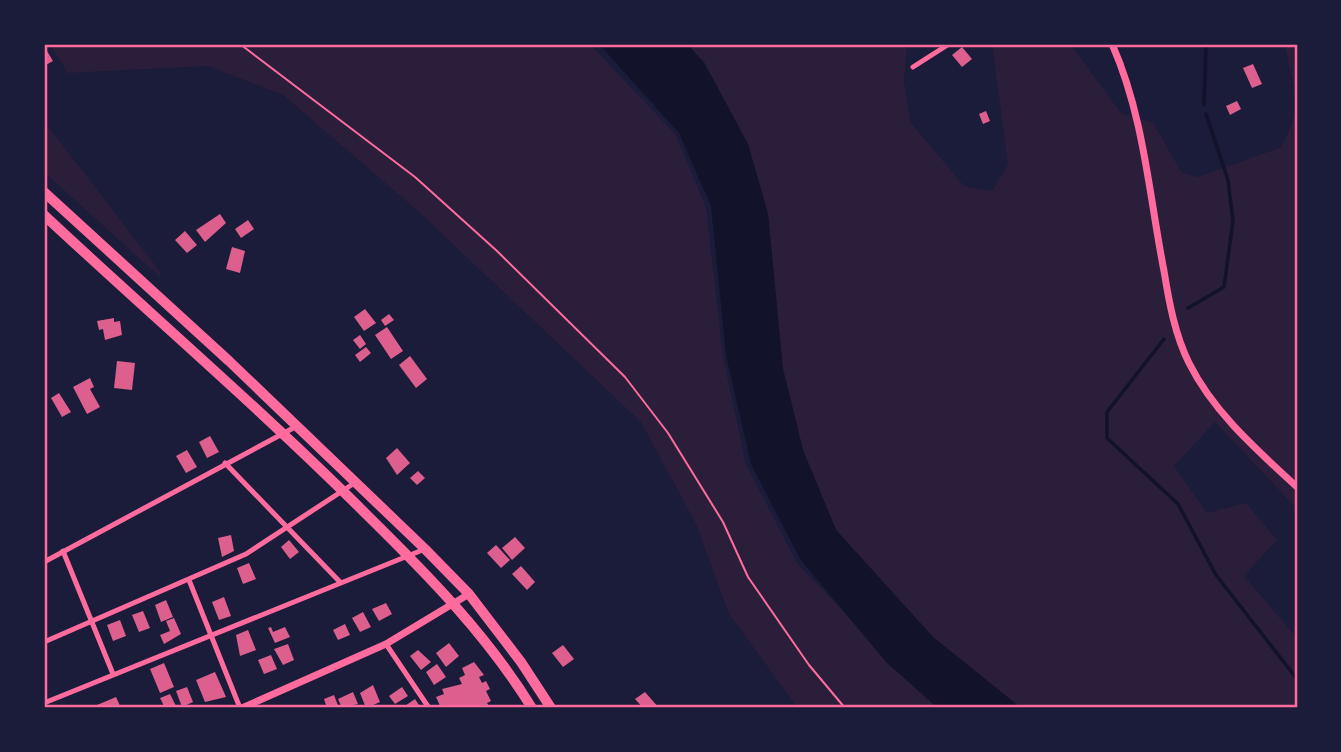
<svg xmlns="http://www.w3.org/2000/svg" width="1341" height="752" font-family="Figtree,sans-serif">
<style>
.green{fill:#2a1e3b}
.water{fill:#12122b}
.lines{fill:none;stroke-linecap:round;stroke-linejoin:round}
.stream{stroke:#12122b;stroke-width:3.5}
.building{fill:#dd5f8e}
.path{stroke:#ff6b9d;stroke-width:2}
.minor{stroke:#ff6b9d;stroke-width:5}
.tertiary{stroke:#ff6b9d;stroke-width:7}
.trunk{stroke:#ff6b9d;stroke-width:10}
.neatline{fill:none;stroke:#ff6b9d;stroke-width:2.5}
</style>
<rect width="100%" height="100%" fill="#1b1b3a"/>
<g class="green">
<polygon points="49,44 590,44 676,135 706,207 723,357 746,464 797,563 936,708 798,708 729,614 696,524 641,422 419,212 283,95 208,66 68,73"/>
<polygon points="687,44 907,44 904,82 911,123 964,186 992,191 1008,164 992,44 1070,44 1121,113 1153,123 1182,173 1198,177 1282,147 1297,110 1297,509 1215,422 1174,466 1207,513 1246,503 1277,540 1244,576 1297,638 1297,708 1021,708 933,637 836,530 803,450 783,369 768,214 748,144 705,63"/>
<polygon points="1284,44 1297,44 1297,100"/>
<polygon points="44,121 161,273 160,277 44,172"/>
</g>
<polygon class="water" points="599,44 687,44 704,63 748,144 768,214 783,369 803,450 836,530 933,637 1021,708 938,708 887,663 800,559 751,464 726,355 711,206 679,133"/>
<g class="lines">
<g class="stream">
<polyline points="1204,105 1206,44"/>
<polyline points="1188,308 1224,287 1233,221 1228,180 1206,114"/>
<polyline points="1164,339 1107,412 1107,438 1178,504 1216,575 1297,679"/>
</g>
</g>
<g class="building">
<polygon points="44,46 53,61 44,66"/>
<polygon points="962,47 972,59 962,67 952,55"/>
<polygon points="1253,64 1262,84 1252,88 1243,68"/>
<polygon points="1237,101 1241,109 1230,115 1226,106"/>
<polygon points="986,111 990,121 983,124 979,114"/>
<polygon points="220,214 226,223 205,242 196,230"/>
<polygon points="248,220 254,229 241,238 235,229"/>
<polygon points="185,231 197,245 187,253 175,240"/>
<polygon points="232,247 245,251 240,273 226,269"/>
<polygon points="365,309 376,323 364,331 354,317"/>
<polygon points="389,314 394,320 385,326 381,320"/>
<polygon points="114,318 114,322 120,321 122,335 105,340 103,329 99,330 97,321"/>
<polygon points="387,327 403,351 391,359 375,335"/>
<polygon points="360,335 366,344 360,349 353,340"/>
<polygon points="366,347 371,353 360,362 355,355"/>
<polygon points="410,356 427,379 416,388 399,365"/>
<polygon points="117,361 135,363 132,390 114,388"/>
<polygon points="90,378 94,387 90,389 100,407 87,414 73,387"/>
<polygon points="59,393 71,412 62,417 51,398"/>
<polygon points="210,436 219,452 207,458 199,442"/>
<polygon points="397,448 410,463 397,475 386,458"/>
<polygon points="187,450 197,467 186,473 176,456"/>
<polygon points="418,471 425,478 417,485 410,478"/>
<polygon points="231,535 234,551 222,557 218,538"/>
<polygon points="515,537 525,548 512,560 502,548"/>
<polygon points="289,540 299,552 290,559 281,547"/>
<polygon points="496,545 510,560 501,568 487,553"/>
<polygon points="249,563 256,579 243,584 237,568"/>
<polygon points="521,566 535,582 527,590 512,574"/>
<polygon points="224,597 231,616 219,620 212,602"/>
<polygon points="166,600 173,617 161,622 155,605"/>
<polygon points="386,603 392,614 379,621 372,609"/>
<polygon points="143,611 150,628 139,632 132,615"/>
<polygon points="363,612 371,627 360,632 352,618"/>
<polygon points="174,618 181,634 164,644 160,635 170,631 166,621"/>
<polygon points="120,620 126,636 113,641 107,625"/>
<polygon points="345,624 350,635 338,640 333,630"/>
<polygon points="271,627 273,632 285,627 290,637 275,643 268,628"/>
<polygon points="248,630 256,650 240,656 236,635"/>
<polygon points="449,643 459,656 446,667 436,653"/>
<polygon points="288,644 294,660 283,665 274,649"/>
<polygon points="563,645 574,659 563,667 552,653"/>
<polygon points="418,650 431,662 421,670 410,656"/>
<polygon points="271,655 277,669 264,674 258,660"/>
<polygon points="474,662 484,675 479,677 482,683 486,681 490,689 486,691 491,701 487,703 490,708 441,708 436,697 444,694 442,689 462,684 459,678 465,675 462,668"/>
<polygon points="164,663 174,687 160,693 150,669"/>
<polygon points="437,664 446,677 434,685 426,672"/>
<polygon points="215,672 226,697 205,702 196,680"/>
<polygon points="373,685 380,702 366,708 360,693"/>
<polygon points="187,687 193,702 182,707 176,691"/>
<polygon points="402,687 408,696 395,704 389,696"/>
<polygon points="353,692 358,704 342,708 338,699"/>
<polygon points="645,692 659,708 643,708 635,699"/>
<polygon points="170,694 177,708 165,708 160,698"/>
<polygon points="334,695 339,708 327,708 324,699"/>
<polygon points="116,697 121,708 98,708 97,705"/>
<polygon points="415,699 421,708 402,708"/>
</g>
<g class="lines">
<polyline class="path" points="240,44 415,177 497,251 625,377 668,433 723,522 748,577 809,665 845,708"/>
<g class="minor">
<polyline points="913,67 949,44"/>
<polyline points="225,463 340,582"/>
<polyline points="63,551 113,674"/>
<polyline points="44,562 297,426"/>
<polyline points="189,580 240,708"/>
<polyline points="44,642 246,554 356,482"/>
<polyline points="386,644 429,708"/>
<polyline points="44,703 425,549"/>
</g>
<g class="tertiary">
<path d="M1112,44C1144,116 1149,195 1164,271C1169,302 1175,335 1189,363C1214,413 1257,450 1297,487"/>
<polyline points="242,708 386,644 469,594"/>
</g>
<g class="trunk">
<polyline points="44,192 229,361 425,549 469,594 521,662 551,708"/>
<path d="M44,215C151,315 263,411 367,515C428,575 487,635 532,708"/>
</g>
</g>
<rect width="1341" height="752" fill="none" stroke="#1b1b3a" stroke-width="91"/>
<rect x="46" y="46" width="1250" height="660" class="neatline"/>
</svg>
